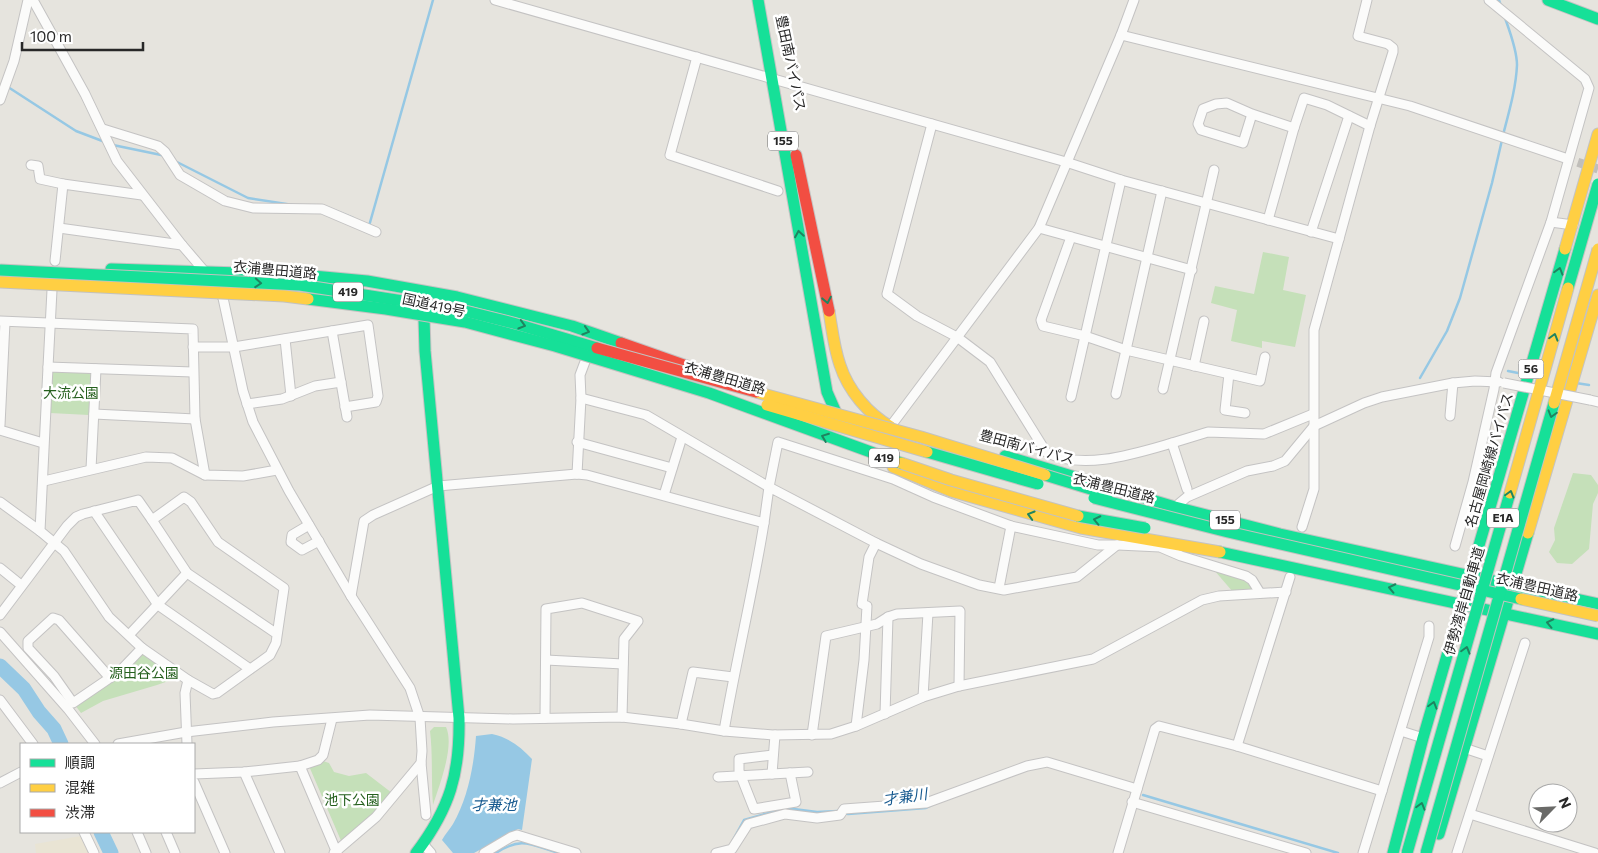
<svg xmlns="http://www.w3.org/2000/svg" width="1598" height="853" font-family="Commissioner,'Noto Sans JP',sans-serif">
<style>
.education{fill:#e9e4d4}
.green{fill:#c5e0b9}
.water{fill:#96c8e4}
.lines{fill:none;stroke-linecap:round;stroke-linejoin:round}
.stream{stroke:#96c8e4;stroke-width:2.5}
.river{stroke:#96c8e4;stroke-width:15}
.street-tunnel{stroke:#c0beba;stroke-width:9;stroke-dasharray:9 4.5;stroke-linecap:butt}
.street-casing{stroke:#c4c3c3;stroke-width:11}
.fast-casing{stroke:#c4c3c3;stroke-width:13}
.slow-casing{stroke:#c4c3c3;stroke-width:13}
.jam-casing{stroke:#c4c3c3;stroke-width:13}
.street{stroke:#fbfbfa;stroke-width:9}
.fast{stroke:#16e098;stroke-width:11}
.slow{stroke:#ffcf43;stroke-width:11}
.jam{stroke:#f24e42;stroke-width:11}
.street-bridge-casing{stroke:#c4c3c3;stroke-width:11;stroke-linecap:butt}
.fast-bridge-casing{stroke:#c3c2c0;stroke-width:13;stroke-linecap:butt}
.slow-bridge-casing{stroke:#c3c2c0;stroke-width:13;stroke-linecap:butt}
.jam-bridge-casing{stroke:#c3c2c0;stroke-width:13;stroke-linecap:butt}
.street-bridge{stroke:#fbfbfa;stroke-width:9}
.fast-bridge{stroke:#16e098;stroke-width:11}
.slow-bridge{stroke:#ffcf43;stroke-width:11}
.jam-bridge{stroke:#f24e42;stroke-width:11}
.oneway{stroke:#1f8460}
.labels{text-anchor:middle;stroke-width:5;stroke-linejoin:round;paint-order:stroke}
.shield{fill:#fff;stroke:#686868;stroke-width:1}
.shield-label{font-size:12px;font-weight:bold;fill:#282828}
.street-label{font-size:14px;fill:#282828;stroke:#fff}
.park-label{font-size:14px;fill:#25601e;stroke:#fff}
.water-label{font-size:15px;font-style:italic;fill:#16598f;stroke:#fff}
</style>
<rect width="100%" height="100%" fill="#e6e4de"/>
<polygon class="education" points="81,836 89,853 36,853 35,844"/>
<g class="green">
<polygon points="1263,252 1289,257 1283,290 1306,295 1295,347 1262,341 1262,348 1231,341 1237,310 1211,303 1215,286 1254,294"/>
<polygon points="54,371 89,373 92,376 89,415 50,413 52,373"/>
<polygon points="1573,473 1591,475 1598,485 1598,493 1593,504 1589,549 1572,564 1557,563 1549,552 1555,540 1554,528"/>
<polygon points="1214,570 1244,577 1254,588 1252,591 1233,592"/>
<polygon points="140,654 145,654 176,676 177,678 157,685 103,701 81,713 75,705"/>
<path d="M434,727H446C455,746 439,786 433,805C431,780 433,756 430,731Z"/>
<polygon points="323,761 329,763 334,772 349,776 366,773 392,793 346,842 342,843 309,766"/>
</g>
<path class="water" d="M492,734C510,738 521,747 532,759L522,830L518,829L474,853H453L442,840C445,834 450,829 453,824C468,798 474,765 476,736Z"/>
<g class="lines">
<g class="stream">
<polyline points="1499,0 1501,6"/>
<polyline points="8,87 76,131 105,142"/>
<path d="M1503,135C1509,112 1516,88 1517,65C1517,50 1510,32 1505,18"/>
<polyline points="113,145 166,156"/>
<polyline points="175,161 248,198 293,205"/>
<polyline points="326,207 353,218"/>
<polyline points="369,226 433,0"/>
<polyline points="1508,371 1523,374"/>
<polyline points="1420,378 1447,331 1460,298 1492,183 1502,140"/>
<polyline points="1576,383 1589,385"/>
<polyline points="1143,795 1338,853"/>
<polyline points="844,813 848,814 926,808 932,805"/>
<polyline points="733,840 744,820 786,808 817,812 838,811"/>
<path d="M496,853C522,836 531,845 559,853"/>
</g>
<g class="river">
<polyline points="0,666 24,689 39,712 54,729 61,744"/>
<polyline points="101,832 111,853"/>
</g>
<polyline class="street-tunnel" points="1565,158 1598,169"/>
<defs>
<g id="street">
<polyline points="33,0 85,94 117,161 182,245 206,273"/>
<polyline points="495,0 1066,162 1121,180 1339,239"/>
<polyline points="1121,35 1410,106 1565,158"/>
<polyline points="697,57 670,155 778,191"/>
<polyline points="0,100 14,61 28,0"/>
<polyline points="1252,114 1243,143 1201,130 1198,124 1203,109 1216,104 1227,103 1252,114 1294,128"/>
<path d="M932,124L887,294L917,316L957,337L990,362L1046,452C1082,471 1134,454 1172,443L1187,489"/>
<polyline points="103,129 158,146 165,152 180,175 225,201 253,208 322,209 376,232"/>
<polyline points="31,165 38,166 40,179 63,184"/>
<polyline points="1268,220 1294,128 1304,98 1327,105 1370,126"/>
<polyline points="1551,222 1573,225"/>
<polyline points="59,228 182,245"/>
<polyline points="1039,228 1192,270"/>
<polyline points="1311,232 1349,116"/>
<polyline points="1071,237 1041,320 1043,326 1085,336 1126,350 1260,381 1265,357"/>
<polyline points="55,261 63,184 142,195"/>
<polyline points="219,292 223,298 243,391 253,422 289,491 351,596 410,688 420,718 422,751 421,763 376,817 334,853"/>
<polyline points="0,321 193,329 195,419 205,475"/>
<polyline points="332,331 347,417"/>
<polyline points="285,339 291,396"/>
<polyline points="193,347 234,347 368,325 378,396 376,402 345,407"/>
<polyline points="1194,366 1204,321"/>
<polyline points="48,367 52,290"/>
<polyline points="1229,374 1225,410 1245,413"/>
<polyline points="1163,389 1214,170"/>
<polyline points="1116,394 1162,191"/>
<polyline points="1071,397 1121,180"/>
<polyline points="581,398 646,415 769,487 778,442 893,479 933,497 1011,526 1098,545 1118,545 1160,547 1181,556 1246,576 1252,580 1260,593"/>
<polyline points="1590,400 1598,402"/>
<polyline points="247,404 282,399 315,386 341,382"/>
<polyline points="94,414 195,419"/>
<polyline points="1450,416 1453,383"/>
<polyline points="0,425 5,322"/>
<polyline points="890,427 1039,228 1121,35 1134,0"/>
<polyline points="0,430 43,443"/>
<polyline points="577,442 672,468"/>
<polyline points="1172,443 1208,432 1264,434 1313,414"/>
<polyline points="91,469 96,369"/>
<polyline points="577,474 581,398 580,375 586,359"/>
<polyline points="44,481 146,457 172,458 205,475 243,476 277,470"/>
<polyline points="664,495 682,437"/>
<polyline points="0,502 40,531"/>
<polyline points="1175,507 1187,497 1247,471 1273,466 1285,461 1314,426 1364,403 1382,397 1453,383 1475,381 1499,382"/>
<polyline points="94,511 158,605 250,669"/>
<polyline points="309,525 292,535 291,542 302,550 319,541"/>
<polyline points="1302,527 1314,489 1314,330 1370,126 1393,52 1393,48 1388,44 1358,36 1367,0"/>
<polyline points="876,543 921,564 979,585 1004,590 1077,577 1117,545"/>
<polyline points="1455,546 1473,482 1494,389 1496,373 1551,222 1589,88 1585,79 1489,0"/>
<polyline points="0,568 21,585"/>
<polyline points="999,588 1011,526"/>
<polyline points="351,596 364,521 373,515 438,486 577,474 587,475 764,523 769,487 876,543 869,557 862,604 867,606 864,660 856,726"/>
<polyline points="0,615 67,526 76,517 83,514 138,500 152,520"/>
<polyline points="0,632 68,709 95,744"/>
<polyline points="129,635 187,573"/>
<polyline points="546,660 623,664"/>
<polyline points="110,678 59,620 53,618 28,641 28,648 54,676 73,703 120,671 142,648"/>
<polyline points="188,680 213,694 217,693 270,655 276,643 284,588 218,542 191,502 184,497 152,520 187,573 277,634"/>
<polyline points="923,697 928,613"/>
<polyline points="0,700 33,744"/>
<polyline points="885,714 888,617"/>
<polyline points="545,718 546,609 582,603 638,621 624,639 622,717"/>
<polyline points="681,724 693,672 733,677"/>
<path d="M724,731C736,661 753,592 764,523"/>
<polyline points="1401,731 1423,738"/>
<polyline points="812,735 826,636 877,624 888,617 897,614 960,611 959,686"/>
<polyline points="118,744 186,732 273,722 370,715 513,719 622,717 681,724 724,731 773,735 831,734 856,726 923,697 959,686 1093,659 1202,600 1219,596 1286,592"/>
<polyline points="187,744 185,693 188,680 142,648 109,617 64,551 40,531 48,367 193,372"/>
<polyline points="1237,746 1290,577"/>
<polyline points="1464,748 1488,756"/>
<polyline points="773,755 739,759 739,771 754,809 796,802 790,773"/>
<polyline points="421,763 426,815"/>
<polyline points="300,766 318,760 323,755 332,719"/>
<polyline points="244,772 280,853"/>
<polyline points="194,774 244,772 300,766 337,853"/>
<polyline points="772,774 775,735"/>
<polyline points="718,777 808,772"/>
<polyline points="194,782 225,853"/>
<polyline points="0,783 21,772"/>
<polyline points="1132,802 1306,853"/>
<polyline points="1470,814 1595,853"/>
<polyline points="84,832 94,853"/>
<polyline points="137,832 146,853"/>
<polyline points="166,832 175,853"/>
<polyline points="423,844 431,853"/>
<polyline points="484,853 511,837 517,835 576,853"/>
<polyline points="716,853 732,849 748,824 785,814 817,818 840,815 844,809 926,803 1027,766 1047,762 1137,789"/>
<polyline points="1118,853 1155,729 1159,726 1237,746 1382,791"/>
<polyline points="1363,853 1429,637 1429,626"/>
<polyline points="1457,853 1525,643"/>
</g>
<g id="fast">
<polyline points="758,0 827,392 841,424"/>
<polyline points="1548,0 1598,19"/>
<polyline points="111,269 302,275 367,281 457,297 572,326 621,343"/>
<polyline points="1005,456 1175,507 1280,534 1598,604"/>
<polyline points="1220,552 1598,634"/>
<polyline points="1439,834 1528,533"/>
<path d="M416,853C450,808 460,774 459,718L425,351L424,317L427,308"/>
<polyline points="1393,853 1423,738 1565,249"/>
</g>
<g id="slow">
<polyline points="1565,249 1598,134"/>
<path d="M829,311C832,329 834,348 840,365C848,390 868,414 891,427"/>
<polyline points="893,467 951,491 1081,528 1220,552"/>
<polyline points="1528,533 1598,295"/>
</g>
<g id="jam">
<polyline points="796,155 829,311"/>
<polyline points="621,343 695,369"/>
</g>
</defs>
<use href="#street" class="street-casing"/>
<use href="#fast" class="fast-casing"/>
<use href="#slow" class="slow-casing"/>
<use href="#jam" class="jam-casing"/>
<use href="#street" class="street"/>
<use href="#fast" class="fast"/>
<use href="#slow" class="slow"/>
<use href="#jam" class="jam"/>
<defs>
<polyline id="street-bridge" points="1504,383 1590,400"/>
<g id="fast-bridge">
<polyline points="0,270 300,285 461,310 513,323 597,348"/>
<polyline points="1568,288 1598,184"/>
<polyline points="308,299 386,309 465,322 555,346 709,393 901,463"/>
<polyline points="927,452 1038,484"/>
<polyline points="1045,475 1107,494"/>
<polyline points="1094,498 1228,532 1521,599"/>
<polyline points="1078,516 1145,528"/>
<polyline points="1407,853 1510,493"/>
<polyline points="1426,853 1554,403"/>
</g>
<g id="slow-bridge">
<polyline points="0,282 284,296 308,299"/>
<polyline points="756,392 921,437 1045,475"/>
<polyline points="1554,403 1598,249"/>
<polyline points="767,405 927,452"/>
<polyline points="901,463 951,480 1078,516"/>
<polyline points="1510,493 1568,288"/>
<polyline points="1521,599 1598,616"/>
</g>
<polyline id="jam-bridge" points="597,348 756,392"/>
</defs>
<use href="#street-bridge" class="street-bridge-casing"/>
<use href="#fast-bridge" class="fast-bridge-casing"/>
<use href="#slow-bridge" class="slow-bridge-casing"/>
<use href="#jam-bridge" class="jam-bridge-casing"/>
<use href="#street-bridge" class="street-bridge"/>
<use href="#fast-bridge" class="fast-bridge"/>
<use href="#slow-bridge" class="slow-bridge"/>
<use href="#jam-bridge" class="jam-bridge"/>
</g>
<defs><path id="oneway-chevron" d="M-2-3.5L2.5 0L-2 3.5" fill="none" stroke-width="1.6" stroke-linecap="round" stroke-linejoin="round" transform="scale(1.25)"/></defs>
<g class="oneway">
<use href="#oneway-chevron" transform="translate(799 234) rotate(-99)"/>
<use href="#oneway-chevron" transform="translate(1559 271) rotate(-74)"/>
<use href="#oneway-chevron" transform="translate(258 283) rotate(4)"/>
<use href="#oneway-chevron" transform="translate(827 300) rotate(79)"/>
<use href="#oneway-chevron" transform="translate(522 325) rotate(16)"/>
<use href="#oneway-chevron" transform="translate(586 331) rotate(17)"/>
<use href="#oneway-chevron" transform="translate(1554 337) rotate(-74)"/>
<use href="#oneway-chevron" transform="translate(1552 414) rotate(106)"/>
<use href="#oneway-chevron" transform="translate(825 437) rotate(-159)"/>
<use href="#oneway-chevron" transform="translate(1510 494) rotate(-74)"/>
<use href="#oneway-chevron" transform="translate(1031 515) rotate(-164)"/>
<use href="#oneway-chevron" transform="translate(1097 520) rotate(-168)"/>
<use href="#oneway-chevron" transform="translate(1392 588) rotate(-168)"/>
<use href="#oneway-chevron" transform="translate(1550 623) rotate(-168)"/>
<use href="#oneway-chevron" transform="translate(1466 650) rotate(-74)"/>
<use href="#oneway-chevron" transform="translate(1433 705) rotate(-74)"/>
<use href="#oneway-chevron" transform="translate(1421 806) rotate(-74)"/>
</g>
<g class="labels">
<g class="shield">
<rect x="768" y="131.5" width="30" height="19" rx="4"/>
<rect x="333" y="282.5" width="30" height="19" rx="4"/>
<rect x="1518.5" y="359.5" width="25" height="19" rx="4"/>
<rect x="869" y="448.5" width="30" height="19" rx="4"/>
<rect x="1487" y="508.5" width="32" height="19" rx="4"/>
<rect x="1210" y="510.5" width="30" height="19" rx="4"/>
</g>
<g class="shield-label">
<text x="783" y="145">155</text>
<text x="348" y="296">419</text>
<text x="1531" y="373">56</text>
<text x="884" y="462">419</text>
<text x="1503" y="522">E1A</text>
<text x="1225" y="524">155</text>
</g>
<g class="street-label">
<text transform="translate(791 63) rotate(78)" y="5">豊田南バイパス</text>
<text transform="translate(275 270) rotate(5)" y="5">衣浦豊田道路</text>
<text transform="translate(434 305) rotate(12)" y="5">国道419号</text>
<text transform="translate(725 378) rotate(16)" y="5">衣浦豊田道路</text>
<text transform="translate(1027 447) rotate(15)" y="5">豊田南バイパス</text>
<text transform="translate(1489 460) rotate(-74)" y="5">名古屋岡崎線バイパス</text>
<text transform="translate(1114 488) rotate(14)" y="5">衣浦豊田道路</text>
<text transform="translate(1537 587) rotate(13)" y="5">衣浦豊田道路</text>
<text transform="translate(1464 601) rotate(-74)" y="5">伊勢湾岸自動車道</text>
</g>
<g class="park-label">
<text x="71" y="398">大流公園</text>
<text x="144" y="678">源田谷公園</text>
<text x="352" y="805">池下公園</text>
</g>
<g class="water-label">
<text transform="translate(905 797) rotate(-8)" y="5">才兼川</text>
<text x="494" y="810">才兼池</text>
</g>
</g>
<rect x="20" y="743" width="175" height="90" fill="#ffffff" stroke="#a9a9a9"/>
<rect x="30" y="759" width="25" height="8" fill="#16e098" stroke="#a9a9a9"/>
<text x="65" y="768" font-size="15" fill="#282828">順調</text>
<rect x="30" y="784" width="25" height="8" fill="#ffcf43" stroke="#a9a9a9"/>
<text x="65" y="793" font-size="15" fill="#282828">混雑</text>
<rect x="30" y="809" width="25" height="8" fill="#f24e42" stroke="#a9a9a9"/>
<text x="65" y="818" font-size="15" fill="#282828">渋滞</text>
<g transform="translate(1553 808) rotate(66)"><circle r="24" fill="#ffffff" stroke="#a9a9a9"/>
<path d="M0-4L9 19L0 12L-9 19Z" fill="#6a6a68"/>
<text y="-8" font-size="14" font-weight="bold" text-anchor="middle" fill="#282828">N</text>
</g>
<path d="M22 42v8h121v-8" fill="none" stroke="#282828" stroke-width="2.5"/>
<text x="30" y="42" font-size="15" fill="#282828" stroke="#ffffff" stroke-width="4" paint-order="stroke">100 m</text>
</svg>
